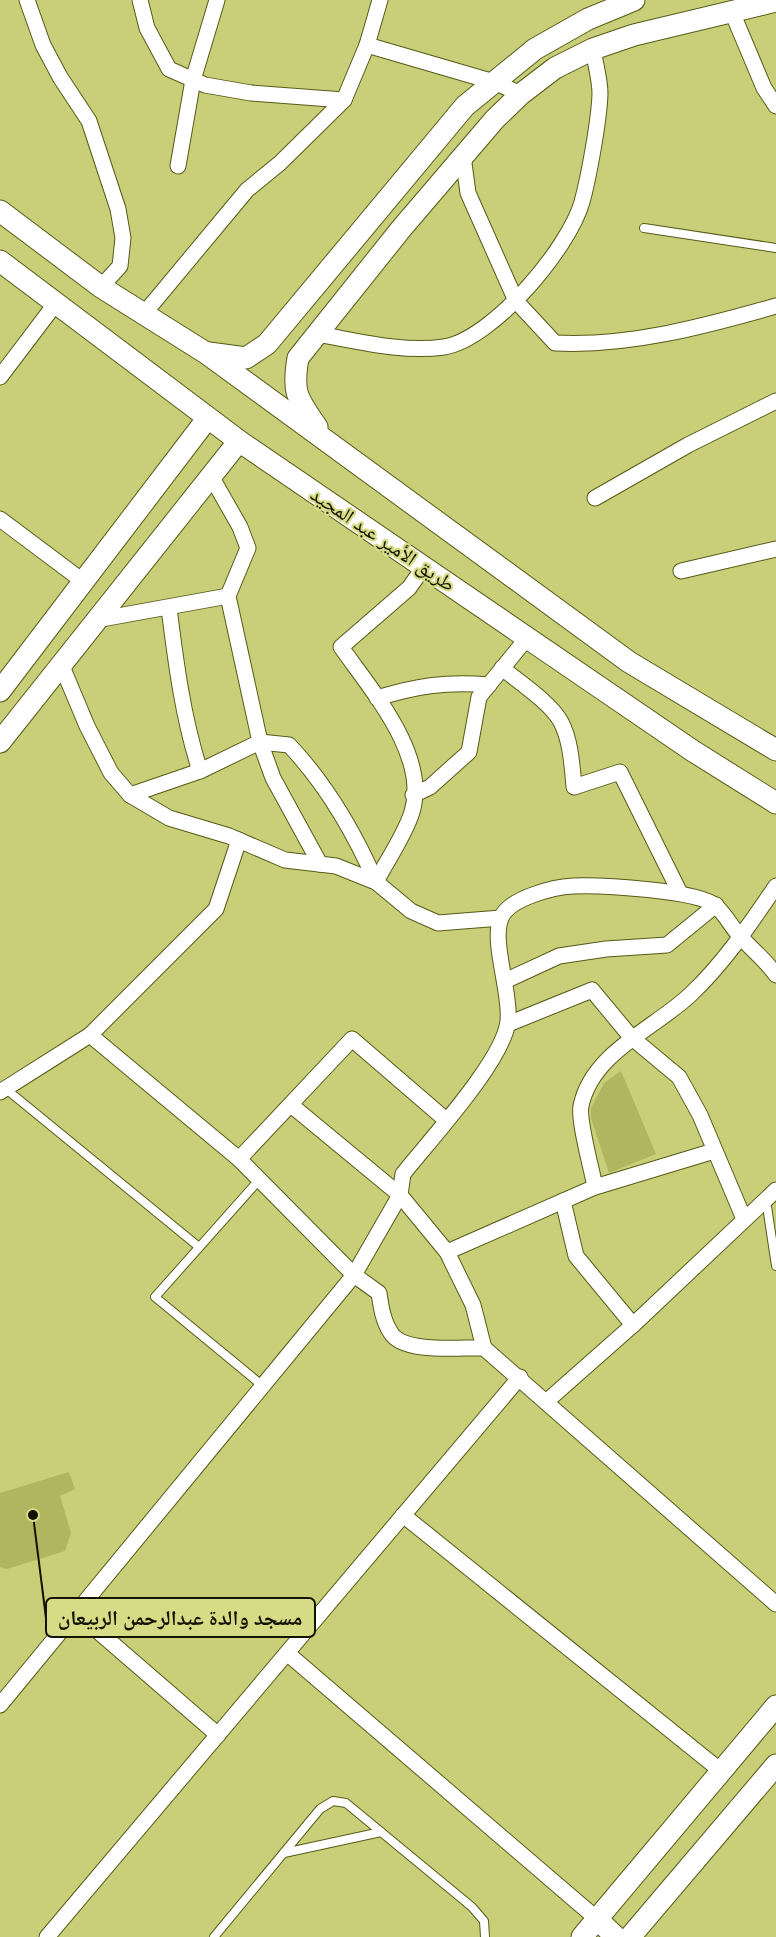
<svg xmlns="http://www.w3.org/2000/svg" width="776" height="1937" font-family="'Fira Sans','Noto Naskh Arabic',sans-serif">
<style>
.building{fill:#b0b560}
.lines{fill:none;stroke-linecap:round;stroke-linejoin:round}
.lane-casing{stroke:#575a17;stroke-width:10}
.street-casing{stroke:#575a17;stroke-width:17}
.secondary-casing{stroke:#575a17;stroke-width:23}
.lane{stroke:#fff;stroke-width:8}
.street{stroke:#fff;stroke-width:15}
.secondary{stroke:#fff;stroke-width:21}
.labels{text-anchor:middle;stroke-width:4.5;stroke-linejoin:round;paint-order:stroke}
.street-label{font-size:20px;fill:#121300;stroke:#d6dc86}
.leader{fill:none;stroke:#121300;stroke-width:2}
.callout-dot{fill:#121300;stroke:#d6dc86;stroke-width:2}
.callout{fill:#d6dc86;stroke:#121300;stroke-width:2}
.callout-label{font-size:21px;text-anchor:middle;font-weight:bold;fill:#121300}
</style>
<rect width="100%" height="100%" fill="#c9cf79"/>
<g class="building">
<polygon points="621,1071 656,1154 609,1173 591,1118 591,1108 604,1083"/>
<polygon points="69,1472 75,1489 60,1496 71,1533 65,1551 7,1569 0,1567 0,1493"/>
</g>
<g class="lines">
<defs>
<g id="lane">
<polyline points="644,228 776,248"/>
<polyline points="6,1089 199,1247"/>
<polyline points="259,1180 155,1297 263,1386"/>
<polyline points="766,1200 776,1266"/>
<polyline points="284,1853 381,1832"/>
<polyline points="214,1937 320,1809 333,1801 346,1803 472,1907 484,1921 485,1937"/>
</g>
<g id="street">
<polyline points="27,0 43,45 60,77 89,121 118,209 123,238 120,266 101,287"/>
<polyline points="140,0 147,28 169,69 205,85 251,93 344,100"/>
<polyline points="732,12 764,88 776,106"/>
<polyline points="367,45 494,82 521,94"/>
<path d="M463,156L468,193L516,301L555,343C628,347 706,326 776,306"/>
<polyline points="178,166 193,80 217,0"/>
<polyline points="143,315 247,190 280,163 344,100 367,45 380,0"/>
<path d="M317,334C358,341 403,353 444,347C493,339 569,248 582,202C589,176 599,121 600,94C600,79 595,63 593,49"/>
<polyline points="0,377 56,303"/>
<polyline points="211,476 240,527 248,548 228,596 260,742 273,778 320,864"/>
<polyline points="595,498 688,445 776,401"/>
<polyline points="0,519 84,582"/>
<polyline points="681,571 776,549"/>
<path d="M169,608C176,664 183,718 200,771"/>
<polyline points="96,620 228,596"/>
<polyline points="61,664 87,726 111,773 130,795 169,818 229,836 285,860 336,866 376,882 411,911 438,923 501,918"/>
<path d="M502,668C519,682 551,703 561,722C571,741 572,766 574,787L620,772L680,893"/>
<path d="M377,698C417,686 447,681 489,685"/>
<path d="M130,795L200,771L260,742L289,745C327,785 354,832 376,882"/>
<polyline points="413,795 430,787 469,752 479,697 527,638"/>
<path d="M376,882C387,860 405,835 412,812C429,755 371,690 341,647L409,588L424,567"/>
<polyline points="505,981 559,956 606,949 667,945 716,905"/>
<polyline points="508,1024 592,990 631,1037 679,1077 700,1115 744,1219"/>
<polyline points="90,1035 216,909 239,840"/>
<polyline points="0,1092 90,1035 239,1159"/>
<polyline points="291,1105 400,1195 447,1252 473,1305 484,1348"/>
<path d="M446,1120L352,1039L239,1159L354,1275L379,1293C381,1307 383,1321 391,1333C404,1354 461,1347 484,1348L776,1604"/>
<path d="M595,1187C592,1170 578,1120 581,1106C592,1052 656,1028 691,994C724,963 750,924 776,886"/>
<polyline points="563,1201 576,1256 633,1325"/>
<polyline points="447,1252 595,1187 714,1151"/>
<polyline points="547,1401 633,1325 776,1190"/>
<polyline points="403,1515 721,1771"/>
<polyline points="77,1613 218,1735"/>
<polyline points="287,1653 597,1919"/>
<path d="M0,1705L354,1275L400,1195L403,1174C429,1141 504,1060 508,1021C511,992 491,942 501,918C509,898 554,887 573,886C601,885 698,890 716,906C725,914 731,926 739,935C751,949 765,959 776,975"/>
<polyline points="47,1937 520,1377"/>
</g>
<g id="secondary">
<polyline points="0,211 101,287 206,353 629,662 776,750"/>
<polyline points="0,261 239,441 693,751 776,803"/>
<polyline points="209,353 246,358 267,344 465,106 535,49 588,19 634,0"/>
<path d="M317,427C297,398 292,393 298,358L401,229L495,119L521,94L555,68L593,49L634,35L776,1"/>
<polyline points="0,691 207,419"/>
<polyline points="0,742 239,441"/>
<polyline points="597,1919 616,1937"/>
<polyline points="582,1937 776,1706"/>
<polyline points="630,1937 776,1765"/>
</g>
</defs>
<use href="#lane" class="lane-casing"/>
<use href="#street" class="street-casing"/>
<use href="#secondary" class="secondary-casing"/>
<use href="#lane" class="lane"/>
<use href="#street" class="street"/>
<use href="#secondary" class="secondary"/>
</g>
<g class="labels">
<g class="street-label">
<text transform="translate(383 539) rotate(34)" y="7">طريق الأمير عبد المجيد</text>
</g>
</g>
<path class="leader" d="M33 1515L46 1618"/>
<circle class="callout-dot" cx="33" cy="1515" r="6"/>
<rect class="callout" x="46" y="1598" width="269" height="39" rx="6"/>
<g class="callout-label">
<text x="180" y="1625">مسجد والدة عبدالرحمن الربيعان</text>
</g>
</svg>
